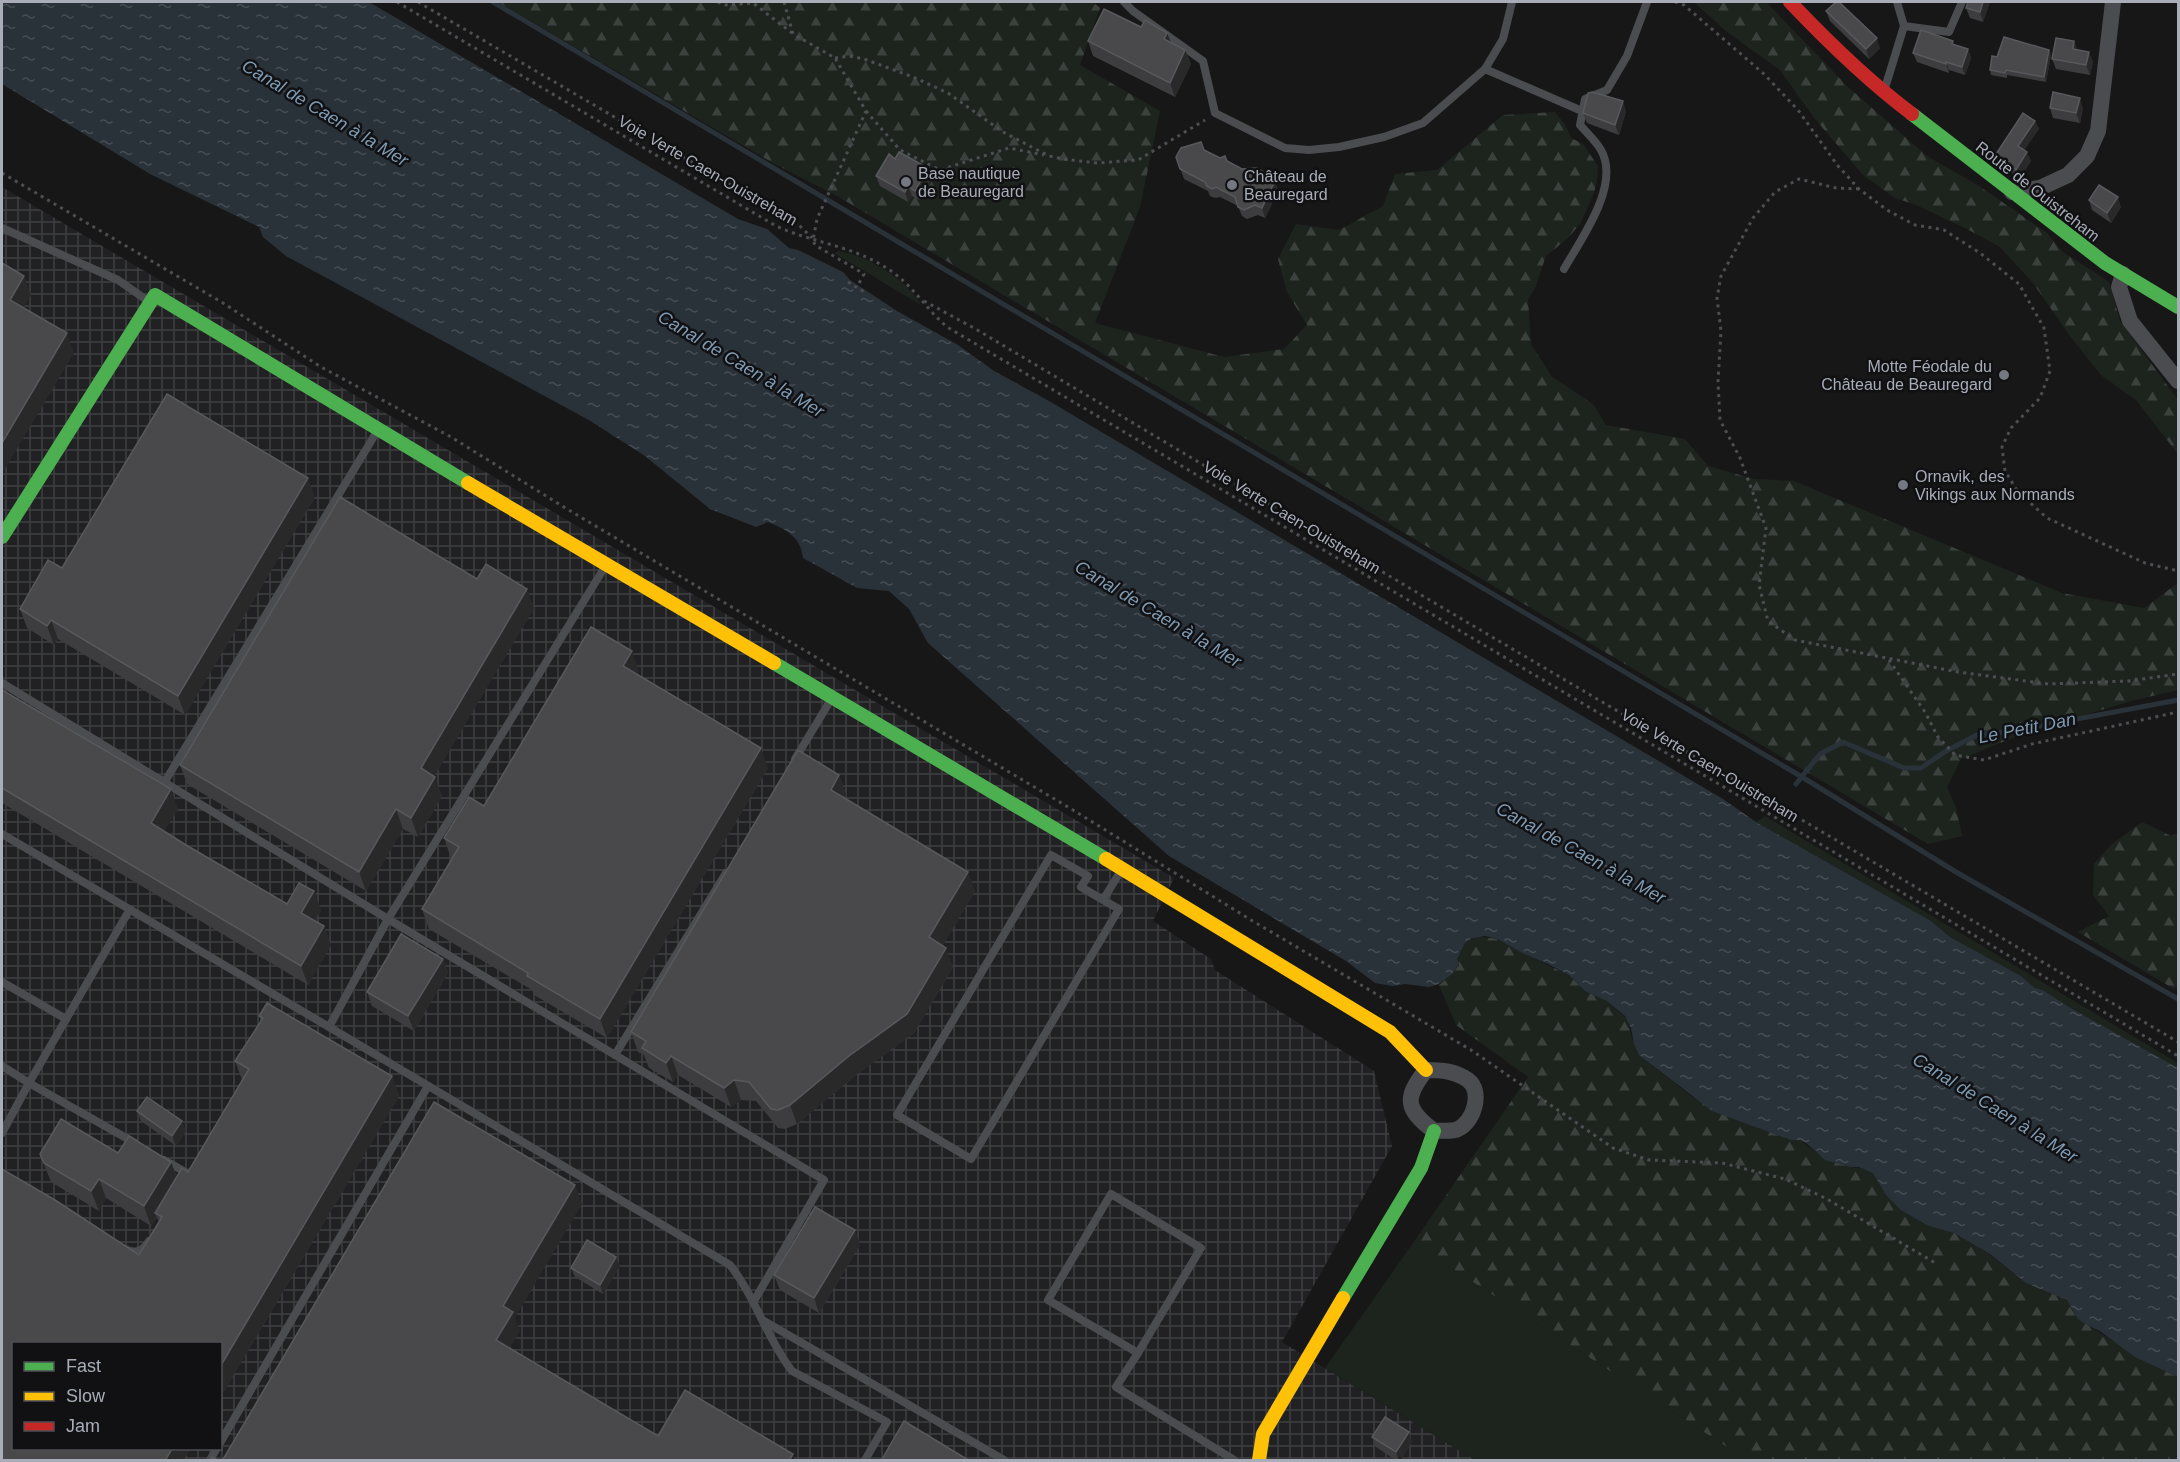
<svg xmlns="http://www.w3.org/2000/svg" width="2180" height="1462" font-family="Arial,sans-serif">
<style>
.industrial{fill:url(#industrial-grid);fill-rule:evenodd}
.green{fill:#1d241e}
.forest{fill:url(#forest-firs)}
.water{fill:url(#water-ripples)}
.lines{fill:none;stroke-linecap:round;stroke-linejoin:round}
.stream{stroke:#2a3239;stroke-width:5}
.path{stroke:#4d4e52;stroke-width:3;stroke-dasharray:3 4.5;stroke-linecap:butt}
.lane{stroke:#4b4c50;stroke-width:8}
.street{stroke:#4b4c50;stroke-width:16}
.fast{stroke:#4caf50;stroke-width:14}
.slow{stroke:#ffc107;stroke-width:14}
.jam{stroke:#c62828;stroke-width:14}
.wall{fill:#3d3d3f}
.shaded-wall{fill:#29292a}
.building{fill:#49494c;stroke:#58595d;stroke-width:1.5}
.poi-dot{fill:#757880;stroke:#111113;stroke-width:2}
.labels{text-anchor:middle;stroke-width:5;stroke-linejoin:round;paint-order:stroke}
.street-label{font-size:16px;fill:#a8adb8;stroke:#111113}
.poi-label{font-size:16px;fill:#a8adb8;stroke:#111113;text-anchor:start}
.water-label{font-size:18px;font-style:italic;fill:#7f9bb3;stroke:#111113}
</style>
<defs>
<pattern id="industrial-grid" width="8" height="8" patternUnits="userSpaceOnUse" patternTransform="scale(1.5)"><rect width="8" height="8" fill="#212123"/><path d="M0 4h8M4 0v8" fill="none" stroke="#3e3f41"/></pattern>
<pattern id="forest-firs" width="22" height="20" patternUnits="userSpaceOnUse" patternTransform="scale(1.5)"><rect width="22" height="20" fill="#1d241e"/><path d="M5 1l3.5 6h-7zM16 11l3.5 6h-7z" fill="#3b413d"/></pattern>
<pattern id="water-ripples" width="26" height="14" patternUnits="userSpaceOnUse" patternTransform="scale(1.5)"><rect width="26" height="14" fill="#2a3239"/><path d="M2 4q2-2 4 0t4 0M15 11q2-2 4 0t4 0" fill="none" stroke="#464d54"/></pattern>
</defs>
<rect width="100%" height="100%" fill="#171717"/>
<path class="industrial" d="M2,187L1174,878L1153,921L1211,959L1215,970L1374,1071L1392,1146L1282,1342L1475,1460H2ZM14,1344H220V1448H14Z"/>
<g class="green">
<path d="M839,251C868,256 906,279 921,305L834,253Z"/>
<polygon points="1765,816 2178,1063 2178,1068 2069,1007 2043,990 2035,988 2021,976 1950,937 1931,921 1756,822"/>
<polygon points="1413,1243 1747,1460 1475,1460 1325,1368"/>
</g>
<g class="forest">
<polygon points="498,2 1093,2 1100,8 1080,65 1160,111 1140,207 1095,323 1224,357 1284,349 1307,325 1287,292 1278,259 1296,224 1339,230 1383,206 1395,174 1437,170 1503,115 1555,112 1566,126 1571,138 1583,144 1598,166 1597,180 1594,193 1580,224 1567,239 1546,256 1535,288 1528,299 1531,344 1552,377 1593,404 1606,425 1685,439 1708,466 1754,479 1794,481 2062,593 2144,608 2178,583 2178,690 2131,701 2025,733 1961,759 1947,787 1956,808 1962,836 1928,844 837,196 773,163"/>
<polygon points="1694,2 1766,2 1848,87 1927,156 1979,186 2047,233 2063,252 2109,282 2120,321 2178,400 2178,454 2136,400 2101,375 2070,336 2033,283 2000,247 1965,228 1916,205 1895,198 1864,176 1815,119 1780,70 1727,32"/>
<polygon points="2142,822 2171,836 2178,833 2178,986 2174,989 2078,932 2109,916 2093,895 2094,864 2111,845"/>
<polygon points="1476,936 1498,939 1508,943 1524,954 1569,975 1585,991 1607,1001 1628,1020 1632,1039 1639,1055 1692,1097 1775,1134 1791,1140 1800,1140 1820,1156 1850,1167 1868,1169 1873,1173 1886,1195 1929,1226 1954,1233 1989,1254 2026,1283 2067,1300 2073,1311 2089,1326 2152,1365 2178,1377 2178,1460 1747,1460 1413,1243 1528,1077 1456,1025 1439,985 1452,974 1459,965 1457,959 1465,943"/>
</g>
<path class="water" d="M2,2H369L738,219L767,229L789,248L798,250L843,272L850,280L897,311L958,345L994,371L1049,401L1723,799L1756,822L1931,921L1950,937L2021,976L2035,988L2043,990L2069,1007L2178,1068V1377L2135,1357L2100,1331L2089,1326L2078,1319L2067,1300L2026,1283L1990,1254L1954,1233L1929,1226L1901,1210L1886,1195L1873,1173L1859,1167H1850L1825,1160L1806,1143L1800,1140H1791L1712,1111L1639,1055L1634,1044L1631,1028L1625,1016L1607,1001L1585,991L1569,975L1548,964L1524,954L1498,939L1485,936L1472,938L1465,943L1457,959L1459,964L1452,974L1439,984L1429,987L1405,984L1393,986L1375,983L1346,961L1169,856L928,643L909,609L889,591L857,588L803,558C801,537 787,530 768,522L756,527L710,509L645,456L589,420L286,256L263,237L259,227L150,174L2,84Z"/>
<g class="lines">
<g class="stream">
<polyline points="493,2 1802,777 1956,872 2178,999"/>
<polyline points="1796,784 1820,754 1843,742 1904,768 1921,768 1946,751 1977,735 2008,732 2178,700"/>
</g>
<g class="path">
<path d="M397,2L776,226C813,243 854,246 888,269C912,284 926,309 947,327L2178,1056"/>
<polyline points="418,2 799,225 812,238"/>
<polyline points="718,2 723,5 753,3 792,33"/>
<polyline points="784,2 793,34 835,58 866,111 817,219 813,240 815,245 864,274 857,287"/>
<polyline points="1675,2 1684,5 1764,74 1798,110 1838,166 1859,189 1887,210 1915,225 1944,230 1980,253 2019,284 2044,328 2050,371 2040,398 2011,428 2002,447 2005,471 2018,492 2047,518 2145,563 2178,571"/>
<polyline points="835,58 849,56 864,59 913,77 948,93 1003,132 1049,156 1063,159 1097,163 1138,160 1205,120"/>
<polyline points="866,111 900,150 940,170 1009,148 1044,155"/>
<polyline points="2,173 223,303 321,367 451,437 567,509 1073,810 1251,920 1471,1050 1613,1148 1649,1160 1722,1163 1785,1179 1827,1199 1937,1264"/>
<polyline points="1859,189 1836,188 1799,179 1775,192 1753,218 1721,276 1717,298 1721,331 1718,382 1720,420 1740,458 1766,528 1759,585 1768,621 1795,640 1958,672 2048,684 2129,681 2178,674"/>
<polyline points="848,282 866,293"/>
<polyline points="924,301 974,328 1438,605 2178,1042"/>
<polyline points="1889,660 1925,712 1938,737 1955,755 1984,760 2032,744 2178,712"/>
</g>
<g class="lane">
<polyline points="1124,2 1133,11 1203,61 1215,113 1285,148 1309,150 1339,147 1384,137 1423,123 1485,69 1503,39 1512,2"/>
<polyline points="1897,2 1904,26"/>
<polyline points="1485,69 1582,111"/>
<polyline points="1885,88 1904,26 1949,32 1962,2"/>
<polyline points="2,228 118,280 148,301"/>
<path d="M1564,269C1581,239 1621,185 1601,150C1596,141 1587,133 1580,125L1585,99L1607,90L1627,56L1647,2"/>
<polyline points="606,565 388,919 824,1180 754,1301"/>
<polyline points="2,683 388,919 329,1027 2,834"/>
<polyline points="795,759 832,698"/>
<polyline points="164,783 376,433"/>
<polyline points="1103,900 1081,887 1088,876 1051,855 897,1115 971,1159 1119,909 1103,900 1122,869"/>
<polyline points="2,982 66,1019"/>
<path d="M329,1027L730,1265C756,1298 767,1339 792,1371L887,1422L865,1460"/>
<polyline points="615,1055 726,873"/>
<polyline points="2,1066 29,1083 130,909"/>
<polyline points="2,1133 29,1083 135,1143"/>
<polyline points="164,1160 189,1174"/>
<polygon points="1111,1194 1201,1248 1138,1353 1048,1300"/>
<path d="M125,1249C135,1255 144,1250 149,1241"/>
<polyline points="764,1321 1004,1460"/>
<polyline points="1138,1353 1116,1387 1234,1460"/>
<polyline points="220,1443 428,1086"/>
<polyline points="210,1460 217,1448"/>
</g>
<g class="street">
<polyline points="2012,192 2040,188 2068,175 2087,156 2098,131 2113,2"/>
<polyline points="2123,274 2119,287 2130,321 2178,381"/>
<path d="M1426,1070C1442,1070 1455,1071 1468,1080C1483,1091 1474,1122 1458,1129C1452,1132 1440,1130 1434,1131C1405,1109 1404,1098 1426,1070Z"/>
</g>
<g class="fast">
<polyline points="1912,114 2105,263 2178,307"/>
<polyline points="2,537 155,295 468,483"/>
<polyline points="774,663 1106,859"/>
<polyline points="1343,1298 1421,1168 1434,1131"/>
</g>
<g class="slow">
<polyline points="468,483 774,663"/>
<polyline points="1106,859 1390,1032 1426,1070"/>
<polyline points="1259,1460 1263,1434 1343,1298"/>
</g>
<path class="jam" d="M1790,2C1828,42 1868,81 1912,114"/>
</g>
<g class="wall">
<polygon points="1968,2 1990,2 1983,22 1970,18 1966,8"/>
<polygon points="1826,11 1880,48 1869,59 1830,21"/>
<polygon points="1088,41 1171,43 1185,50 1191,64 1175,97 1093,56"/>
<polygon points="1954,45 1968,49 1971,58 1965,75 1949,70 1949,73 1917,62 1913,53"/>
<polygon points="2049,50 2051,55 2046,82 2007,75 2007,78 1991,75 1990,70 1997,57"/>
<polygon points="2052,59 2093,61 2090,75 2056,69"/>
<polygon points="2050,108 2083,108 2080,123 2053,118"/>
<polygon points="1626,111 1619,135 1587,123 1583,113"/>
<polygon points="2035,121 2039,129 2024,150 2031,161 2019,179 1999,163 1996,154"/>
<polygon points="1201,142 1204,150 1242,169 1266,176 1275,181 1278,191 1265,218 1258,215 1247,219 1242,216 1238,206 1220,197 1215,198 1210,196 1208,191 1184,179 1176,157"/>
<polygon points="876,176 932,178 919,200 912,196 908,202 880,186"/>
<polygon points="2089,200 2121,207 2111,223 2092,210"/>
<polygon points="315,497 185,715 58,639 54,645 27,628 20,609 62,568"/>
<polygon points="477,579 534,608 434,776 442,796 418,837 403,829 366,891 187,784 180,765"/>
<polygon points="639,671 637,674 768,768 607,1038 534,995 532,990 429,929 422,909 453,858 451,858 444,838 484,806"/>
<polygon points="2,690 178,809 164,831 186,845 287,904 321,910 315,921 324,926 331,945 308,985 2,803"/>
<polygon points="839,775 846,794 844,798 975,891 943,945 953,967 914,1033 856,1075 797,1124 785,1129 778,1128 756,1101 741,1100 731,1107 678,1075 673,1082 649,1068 644,1055 638,1052 631,1032"/>
<polygon points="443,959 448,973 414,1031 372,1006 367,992"/>
<polygon points="267,1003 392,1076 399,1096 220,1398 220,1344 14,1344 14,1449 190,1449 183,1461 2,1461 2,1169 55,1200 139,1255 159,1222 157,1217 151,1226 106,1198 99,1211 51,1182 40,1154 61,1119 118,1153 129,1136 171,1162 177,1177 182,1168 188,1172 242,1080 235,1061 261,1022 259,1016"/>
<polygon points="137,1111 186,1131 176,1146 141,1121"/>
<polygon points="860,1245 819,1313 780,1290 774,1275"/>
<polygon points="616,1257 620,1266 603,1294 575,1277 571,1268"/>
<polygon points="1409,1432 1412,1442 1400,1461 1397,1461 1376,1447 1372,1437"/>
</g>
<g class="shaded-wall">
<polygon points="1983,2 1990,2 1983,22 1980,12"/>
<polygon points="1167,33 1173,47 1164,39"/>
<polygon points="1877,38 1880,48 1869,59 1866,49"/>
<polygon points="2074,41 2078,51 2073,49"/>
<polygon points="1968,49 1971,58 1965,75 1962,67"/>
<polygon points="1185,50 1191,64 1175,97 1170,83"/>
<polygon points="2049,50 2051,55 2046,82 2044,77"/>
<polygon points="2089,52 2093,61 2090,75 2086,65"/>
<polygon points="1946,62 1949,70 1949,73 1946,64"/>
<polygon points="2080,98 2083,108 2080,123 2076,113"/>
<polygon points="1623,101 1626,111 1619,135 1615,125"/>
<polygon points="2035,121 2039,129 2021,155 2018,146"/>
<polygon points="2027,152 2031,161 2019,179 2016,170"/>
<polygon points="928,168 932,178 919,200 915,191"/>
<polygon points="1275,181 1278,191 1265,218 1262,208"/>
<polygon points="908,186 912,196 908,202 905,192"/>
<polygon points="2118,197 2121,207 2111,223 2107,213"/>
<polygon points="24,276 31,295 17,319 10,300"/>
<polygon points="67,333 74,353 2,474 2,443"/>
<polygon points="308,478 315,497 185,715 178,696"/>
<polygon points="527,589 534,608 428,787 421,768"/>
<polygon points="51,620 58,639 54,645 47,626"/>
<polygon points="632,651 639,671 630,685 623,666"/>
<polygon points="761,748 768,768 607,1038 600,1019"/>
<polygon points="839,775 846,794 838,809 831,790"/>
<polygon points="435,777 442,796 418,837 411,818"/>
<polygon points="171,789 178,809 158,842 151,823"/>
<polygon points="396,809 403,829 366,891 359,872"/>
<polygon points="968,872 975,891 936,957 929,937"/>
<polygon points="314,891 321,910 308,932 301,913"/>
<polygon points="324,926 331,945 308,985 301,966"/>
<polygon points="946,948 953,967 914,1033 856,1075 797,1124 790,1105"/>
<polygon points="443,959 448,973 414,1031 408,1016"/>
<polygon points="671,1056 678,1075 673,1082 666,1063"/>
<polygon points="392,1076 399,1096 220,1398 220,1367"/>
<polygon points="734,1080 741,1100 731,1107 724,1088"/>
<polygon points="182,1121 186,1131 176,1146 172,1136"/>
<polygon points="171,1162 178,1181 155,1213 157,1217 151,1226 144,1206"/>
<polygon points="99,1179 106,1198 99,1211 91,1191"/>
<polygon points="575,1185 582,1204 515,1318 520,1331 503,1359 496,1340 503,1306"/>
<polygon points="855,1230 860,1245 819,1313 814,1298"/>
<polygon points="616,1257 620,1266 603,1294 600,1285"/>
<polygon points="1409,1432 1412,1442 1400,1461 1399,1461 1396,1452"/>
<polygon points="172,1449 190,1449 183,1461 165,1461"/>
<polygon points="793,1454 795,1461 789,1461"/>
</g>
<g class="building">
<polygon points="1836,2 1839,2 1877,38 1866,49 1826,11"/>
<polygon points="1968,2 1983,2 1980,12 1966,8"/>
<polygon points="1104,9 1141,27 1145,20 1167,33 1164,39 1185,50 1170,83 1088,41"/>
<polygon points="1921,30 1953,41 1952,44 1968,49 1962,67 1946,62 1946,64 1913,53"/>
<polygon points="2004,37 2049,50 2044,77 2006,70 2005,73 1990,70 1992,56 1997,57"/>
<polygon points="2056,38 2074,41 2073,49 2089,52 2086,65 2052,59"/>
<polygon points="1592,92 1623,101 1615,125 1583,113 1588,93"/>
<polygon points="2053,92 2080,98 2076,113 2050,108"/>
<polygon points="2023,113 2035,121 2018,146 2027,152 2016,170 1996,154"/>
<polygon points="1201,142 1204,150 1220,158 1225,156 1227,161 1242,169 1257,168 1265,173 1265,175 1275,181 1262,208 1255,205 1244,210 1238,207 1235,197 1216,187 1212,189 1207,186 1205,182 1180,169 1176,157 1181,148"/>
<polygon points="899,152 928,168 915,191 908,186 905,192 876,176 889,154 895,159"/>
<polygon points="2099,185 2118,197 2107,213 2089,200"/>
<polygon points="2,263 24,276 10,300 67,333 2,443"/>
<polygon points="167,394 308,478 178,696 51,620 47,626 20,609 48,560 62,568"/>
<polygon points="340,497 477,579 486,564 527,589 421,768 435,777 411,818 396,809 359,872 180,765"/>
<polygon points="591,627 632,651 623,666 761,748 600,1019 527,976 528,973 422,909 459,847 444,838 469,797 484,806"/>
<polygon points="2,690 171,789 151,823 186,845 287,904 299,883 314,891 301,913 324,926 301,966 2,788"/>
<polygon points="798,750 839,775 831,790 968,872 929,937 946,948 907,1014 849,1056 790,1105 778,1110 771,1109 749,1082 734,1080 724,1088 671,1056 666,1063 642,1048 646,1041 631,1032"/>
<polygon points="401,934 443,959 408,1016 367,992"/>
<polygon points="267,1003 392,1076 220,1367 220,1344 14,1344 14,1449 172,1449 165,1461 2,1461 2,1169 55,1200 139,1255 162,1217 155,1213 182,1168 188,1172 249,1069 235,1061 263,1018 259,1016"/>
<polygon points="147,1097 182,1121 172,1136 137,1111"/>
<polygon points="434,1102 575,1185 503,1306 513,1312 496,1340 658,1436 685,1390 793,1454 789,1461 222,1461"/>
<polygon points="61,1119 118,1153 129,1136 171,1162 144,1206 99,1179 91,1191 44,1163 40,1154"/>
<polygon points="815,1207 855,1230 814,1298 774,1275"/>
<polygon points="587,1240 616,1257 600,1285 571,1268"/>
<polygon points="1385,1417 1409,1432 1396,1452 1372,1437"/>
<polygon points="904,1421 970,1461 881,1461"/>
<polygon points="212,1457 219,1461 209,1461"/>
</g>
<g class="poi-dot">
<circle cx="906" cy="182" r="6"/>
<circle cx="1232" cy="185" r="6"/>
<circle cx="2004" cy="375" r="6"/>
<circle cx="1903" cy="485" r="6"/>
</g>
<g class="labels">
<g class="street-label">
<text transform="translate(708 170) rotate(30)" y="6">Voie Verte Caen-Ouistreham</text>
<text transform="translate(2038 191) rotate(38)" y="6">Route de Ouistreham</text>
<text transform="translate(1292 517) rotate(31)" y="6">Voie Verte Caen-Ouistreham</text>
<text transform="translate(1710 765) rotate(31)" y="6">Voie Verte Caen-Ouistreham</text>
</g>
<g class="poi-label">
<text x="918" y="179">Base nautique<tspan x="918" dy="18">de Beauregard</tspan></text>
<text x="1244" y="182">Château de<tspan x="1244" dy="18">Beauregard</tspan></text>
<text x="1992" y="372" text-anchor="end">Motte Féodale du<tspan x="1992" dy="18">Château de Beauregard</tspan></text>
<text x="1915" y="482">Ornavik, des<tspan x="1915" dy="18">Vikings aux Normands</tspan></text>
</g>
<g class="water-label">
<text transform="translate(325 113) rotate(31)" y="6">Canal de Caen à la Mer</text>
<text transform="translate(741 364) rotate(31)" y="6">Canal de Caen à la Mer</text>
<text transform="translate(1158 614) rotate(31)" y="6">Canal de Caen à la Mer</text>
<text transform="translate(2027 728) rotate(-11)" y="6">Le Petit Dan</text>
<text transform="translate(1581 853) rotate(29)" y="6">Canal de Caen à la Mer</text>
<text transform="translate(1995 1108) rotate(32)" y="6">Canal de Caen à la Mer</text>
</g>
</g>
<rect width="2180" height="1462" fill="none" stroke="#a8adb8" stroke-width="6"/>
<rect x="12" y="1342" width="210" height="108" fill="#111113" stroke="#4d4f55" stroke-width="1.5"/>
<rect x="24" y="1362" width="30" height="9" fill="#4caf50" stroke="#4d4f55" stroke-width="1.5"/>
<text x="66" y="1372" font-size="18" fill="#a8adb8">Fast</text>
<rect x="24" y="1392" width="30" height="9" fill="#ffc107" stroke="#4d4f55" stroke-width="1.5"/>
<text x="66" y="1402" font-size="18" fill="#a8adb8">Slow</text>
<rect x="24" y="1422" width="30" height="9" fill="#c62828" stroke="#4d4f55" stroke-width="1.5"/>
<text x="66" y="1432" font-size="18" fill="#a8adb8">Jam</text>
</svg>
